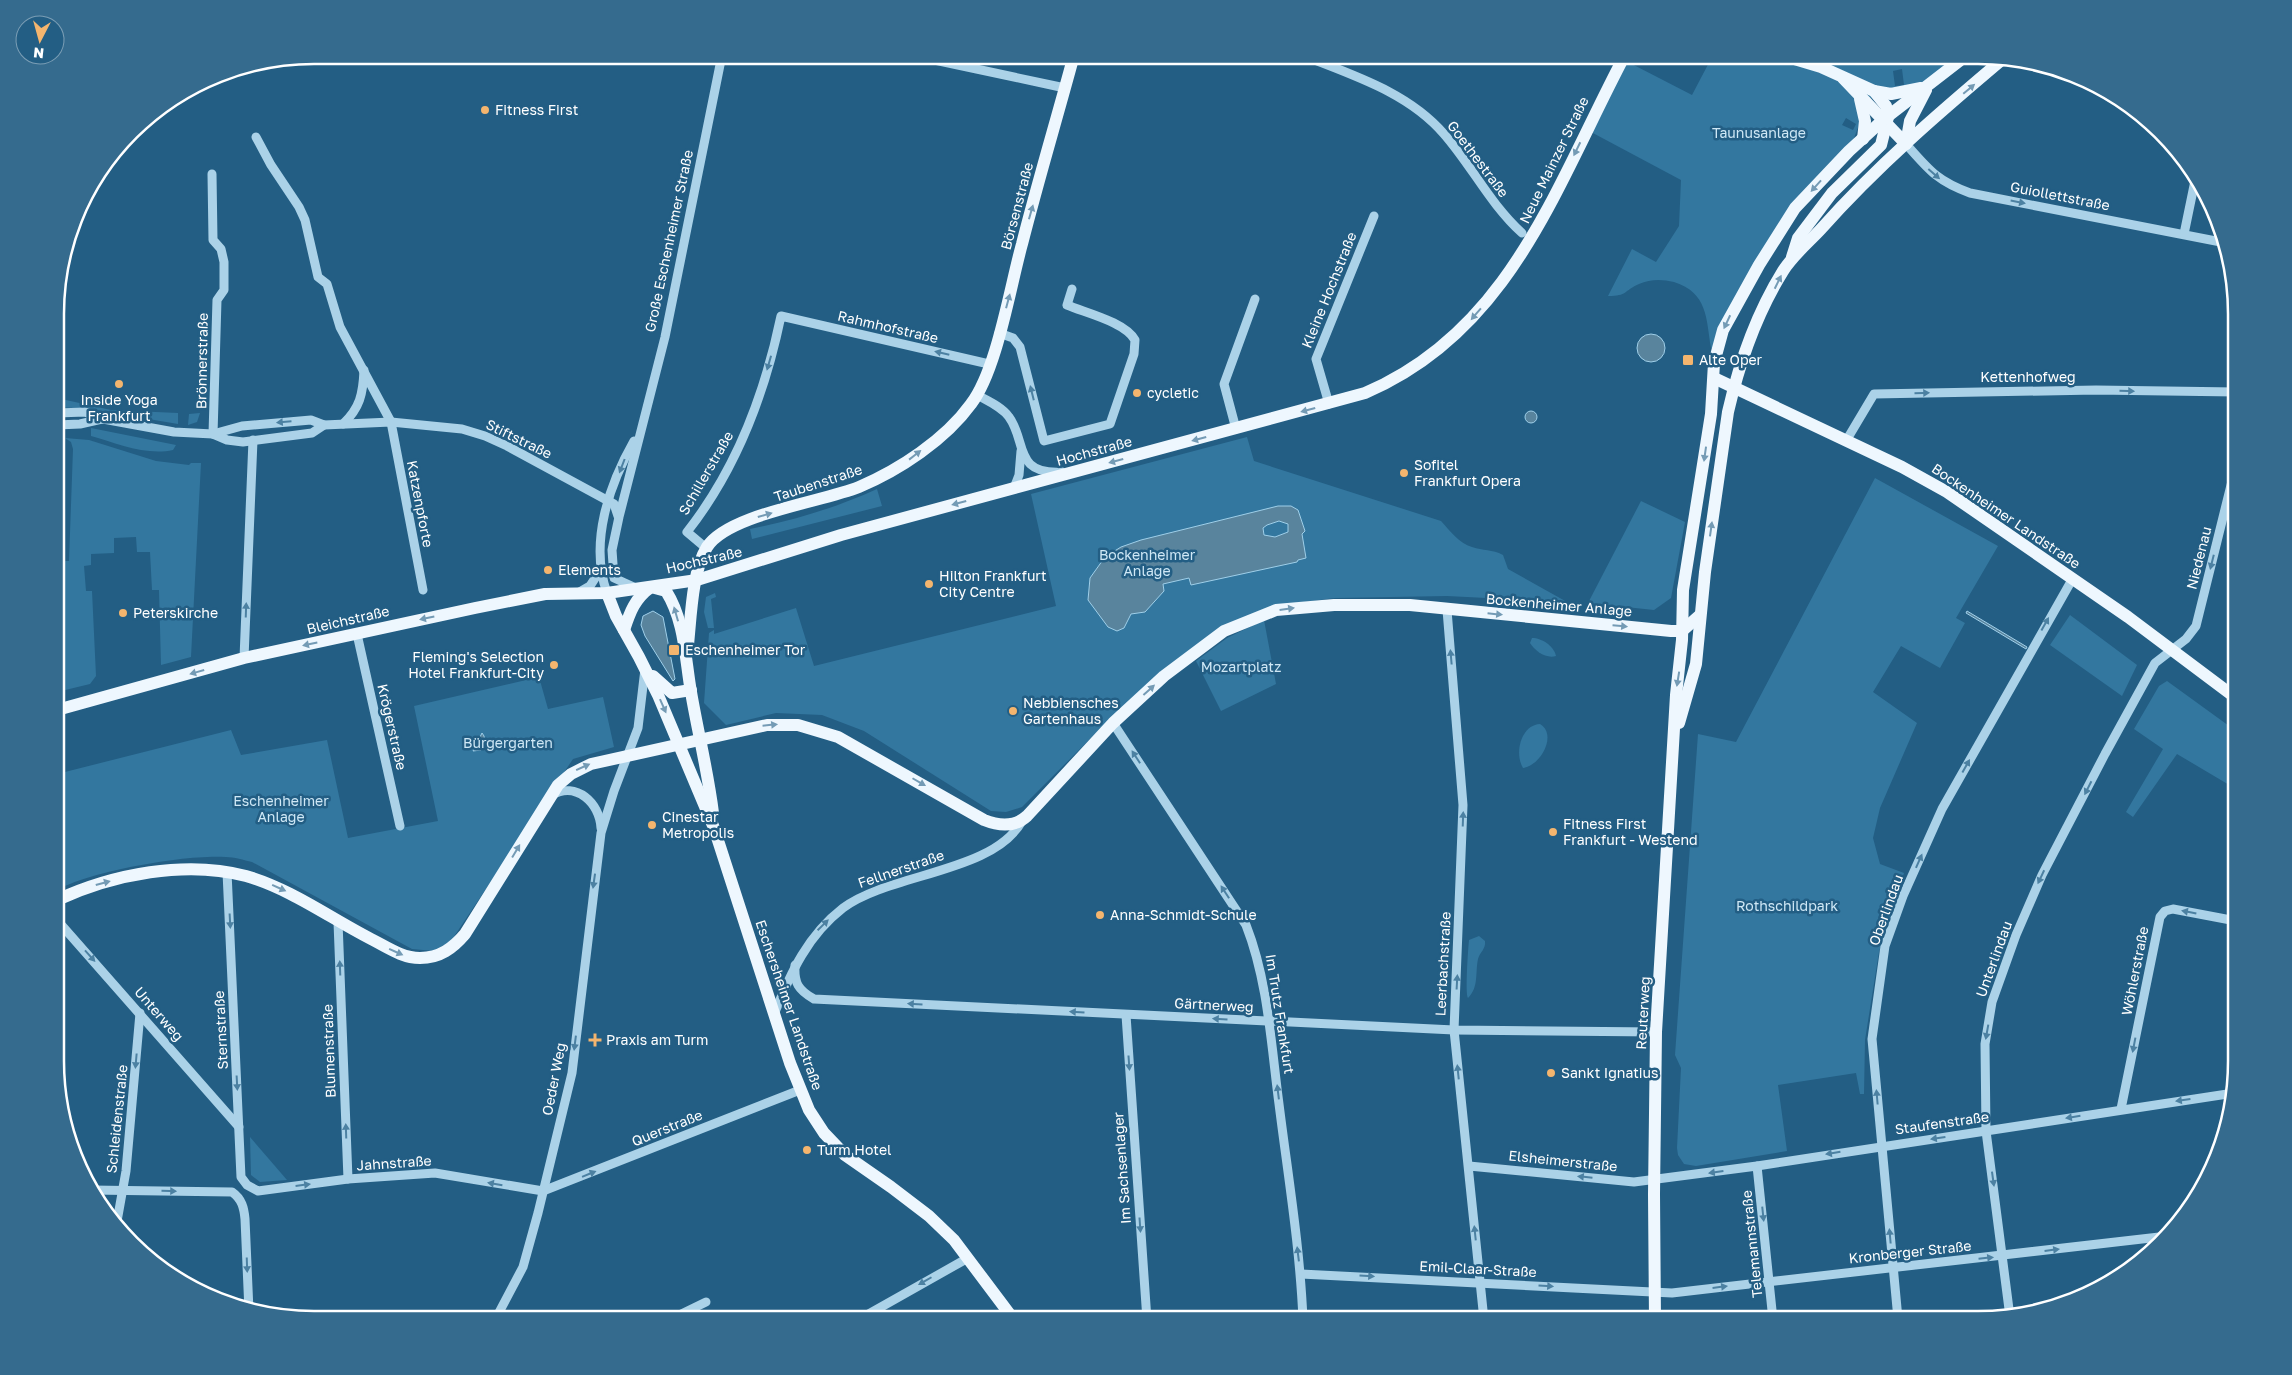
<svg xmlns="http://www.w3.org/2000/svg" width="2292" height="1375" font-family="'Golos Text',sans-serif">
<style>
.green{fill:#33779f;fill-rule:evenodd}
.water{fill:#59849d;stroke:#9fcfe9;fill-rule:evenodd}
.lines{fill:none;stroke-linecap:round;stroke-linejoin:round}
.minor{stroke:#abd2e8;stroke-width:9}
.major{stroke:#eef7fe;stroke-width:12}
.oneway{fill:#749bb5}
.oneway2{fill:#4c81a2}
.poi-dot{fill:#f4b56e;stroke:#235e84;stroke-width:2}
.labels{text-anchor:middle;stroke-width:5;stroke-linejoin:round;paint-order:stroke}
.poi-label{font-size:14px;fill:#fff;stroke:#235e84;text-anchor:start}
.park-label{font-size:14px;fill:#cfe8f6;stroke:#235e84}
.street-label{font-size:14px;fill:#fff;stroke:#235e84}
.rim{fill:none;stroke:#fff;stroke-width:2.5}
</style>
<rect width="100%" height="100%" fill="#235e84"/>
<g class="green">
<path d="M1713,55H1967L1929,85L1869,99L1849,151L1795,208L1717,350L1711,348C1706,318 1708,293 1674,282C1662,279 1650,279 1639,284C1623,291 1628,296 1608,296L1632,249L1656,262L1679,226L1681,180L1591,132L1626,61L1692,95ZM1902,69L1904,85L1895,86L1893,71ZM1846,118L1856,124L1853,130L1842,125Z"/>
<polygon points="57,398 111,410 178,413 178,424 89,409 57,407"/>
<polygon points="200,413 197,422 188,425 189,414"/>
<path d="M91,428L176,445L173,450C146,456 116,443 91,436Z"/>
<path d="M1247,437L1254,461L1441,521C1450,531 1459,543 1472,547C1483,551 1492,549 1503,555L1508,569L1567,602L1447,596L1335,598L1273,606L1223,626L1110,719L1022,807L1006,812L991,811L864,731L822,715L776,713L726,725L704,703L709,633L714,630V634L796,608L814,666L1056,606L1031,494Z"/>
<polygon points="65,438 89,440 156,461 189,465 191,463 201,463 191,657 161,665 159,590 152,590 150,552 137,552 136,537 114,538 114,553 91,554 91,565 84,566 86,591 92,591 96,676 90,684 57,692 64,561 69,561 73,449 71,442"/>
<polygon points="1875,478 1998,546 1956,618 1965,623 1940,668 1901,646 1873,692 1917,723 1880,808 1873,838 1880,864 1904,873 1879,952 1865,1040 1864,1094 1860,1094 1856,1073 1778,1085 1787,1151 1696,1166 1684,1164 1678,1155 1677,1148 1681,1068 1675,1055 1698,734 1736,742"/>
<path d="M877,489L882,506L752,539L750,529C795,520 835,508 877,489Z"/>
<polygon points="1641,501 1685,522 1671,598 1654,610 1588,603"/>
<polygon points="715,593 716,597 711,599 714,628 708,628 704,612 706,597"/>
<polygon points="2070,615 2137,665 2122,696 2050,645"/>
<polygon points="1264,620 1276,684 1221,711 1196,661 1227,638"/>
<path d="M1532,638C1542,638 1554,646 1556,656C1546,659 1535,651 1530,643Z"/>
<path d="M539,677L548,709L603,697L614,747L573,759L451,941L434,951L412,949L252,862C244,860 234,857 226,857C187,854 90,871 57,890V774L231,730L241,755L327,740L348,838L438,821L414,706ZM482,734L484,736L485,744L481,750L473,751Z"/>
<polygon points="2167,681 2236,731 2236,789 2177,754 2133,817 2126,812 2163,749 2134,729 2159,686"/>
<path d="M1540,724C1558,735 1540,766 1523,768C1514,753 1521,725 1540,724Z"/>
<path d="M1479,936L1485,941C1486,949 1480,952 1478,959C1475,974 1479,987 1468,998C1465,994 1468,950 1469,940Z"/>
<polygon points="250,1137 287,1180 260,1182 251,1175"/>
</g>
<g class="water">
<circle cx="1651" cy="348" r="14"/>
<circle cx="1531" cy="417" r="6"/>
<path d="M1278,506H1291L1298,510L1305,531L1302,534L1306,558L1298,560L1297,562L1191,585L1189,578L1163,584L1164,591L1145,612L1131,614L1124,628L1117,631L1108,627L1088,600L1090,578L1105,557L1121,547L1141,540ZM1279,521L1288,524V532L1275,537L1264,535L1263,528L1267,525Z"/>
<polygon points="653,611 663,617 675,679 673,681 645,636 641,625 643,616"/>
<polygon points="1967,611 2027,647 2026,649 1966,613"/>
<polygon points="482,733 484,736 485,744 481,750 473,751"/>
</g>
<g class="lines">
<g class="minor">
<polyline points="911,55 1065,88"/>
<path d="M1302,55C1352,75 1408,92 1444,134C1472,166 1490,204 1522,233"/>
<polyline points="256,137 271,165 299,207 305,220 318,277 327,284 340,327 391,422 423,590"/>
<path d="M1906,144C1929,170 1937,181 1970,193L2226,243"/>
<polyline points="212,174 213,240 221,249 224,262 224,290 217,300 213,434"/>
<polyline points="2184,234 2196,176"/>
<path d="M999,333L1013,338L1020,347L1044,441L1110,424L1134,354L1135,340C1125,322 1086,313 1067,305L1072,289"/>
<path d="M977,395C988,401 1002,407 1009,417C1027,441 1013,475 1062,472"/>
<polyline points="1329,404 1316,359 1374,216"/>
<polyline points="57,413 85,412 103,419 174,432 213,434 227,440 243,442 312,433 324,425"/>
<path d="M343,424C360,408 363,394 364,370"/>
<polyline points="57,425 80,424 102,419"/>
<polyline points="1236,429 1224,384 1255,299"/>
<polyline points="213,434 242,426 311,420 324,425 391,422 462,429 485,436 507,446 614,504 618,516"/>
<polyline points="1846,441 1874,394 2096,390 2236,392"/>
<polyline points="1014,488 1019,475 1021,451"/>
<path d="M706,548L687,532C736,470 765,393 781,316L989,364"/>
<polyline points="636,588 614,578 612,550 619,517 665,337 722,55"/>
<polyline points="578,593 590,586 601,569"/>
<path d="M607,593C589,543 609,485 634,441"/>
<polyline points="1447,610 1463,805 1454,1030 1484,1320"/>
<polyline points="357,634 400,826"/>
<polyline points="244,658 253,440"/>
<path d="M1113,723L1246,925C1268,981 1271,1044 1279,1104C1288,1176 1300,1247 1303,1320"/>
<path d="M552,795C576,781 600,803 601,828"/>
<polyline points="227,872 241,1177 247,1185 258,1191 348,1179 435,1173 543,1191 800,1090"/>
<polyline points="57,920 239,1127"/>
<polyline points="338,922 348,1179"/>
<path d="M795,965C794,983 798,990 814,999L1454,1030L1656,1032"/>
<path d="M775,1012C791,972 808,935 843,908C890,873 993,873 1022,821"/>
<polyline points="1126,1015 1147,1320"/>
<polyline points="2232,1103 2236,1063"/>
<polyline points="2121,1109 2160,917 2165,911 2173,909 2236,921"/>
<polyline points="1469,1166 1634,1182 1757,1166 2234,1093"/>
<polyline points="1757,1166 1773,1320"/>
<path d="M91,1190L232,1192C242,1199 244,1208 245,1219L249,1311"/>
<polyline points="116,1227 126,1171 140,1013"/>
<polyline points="1301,1274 1672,1293 2168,1236"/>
<polyline points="2010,1317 1986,1131 1985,1044 1992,1002 2016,935 2042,875 2105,754 2155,663 2186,639 2196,626 2236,465"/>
<polyline points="1898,1319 1872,1039 1885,946 1903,896 1942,809 2073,578"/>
<polyline points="495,1320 523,1267 538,1213 572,1073 601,833 614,791 638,728 645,669"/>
<polyline points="669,1320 706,1302"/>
<polyline points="858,1320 968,1258"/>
</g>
<g class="major">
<polyline points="1781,55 1821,67 1874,91 1886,106 1888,117 1881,145 1832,193 1798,238 1792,257"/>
<polyline points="1843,78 1906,144"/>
<polyline points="1874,91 1891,94 1921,88"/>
<polyline points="1860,99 1865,121 1863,139"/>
<polyline points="1906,144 1910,121 1926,90"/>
<polyline points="1714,378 1902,467 1947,492 2128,617 2236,698"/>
<polyline points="607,593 616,616 639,657 658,695 714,828 790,1063 809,1110 824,1133 845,1155 891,1187 929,1216 954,1240 1014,1320"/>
<path d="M624,630C630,612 635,598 651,587L666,591C685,621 685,658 691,692C698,733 708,772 713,813"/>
<path d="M687,654C691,622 691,573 707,547C728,514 822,502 859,487C899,470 945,440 971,404C997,370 1010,287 1022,244C1038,181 1057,118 1074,55"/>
<polyline points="653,676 672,693 691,690"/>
<path d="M57,710L244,658L475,608L545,594L607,593L697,580L841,535L1365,393C1511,331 1556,185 1625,55"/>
<path d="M1679,723L1696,664L1705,572L1728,412C1739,364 1757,313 1783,271C1793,255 1809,242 1821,229C1877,166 1940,112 2004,58"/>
<path d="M57,900C113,874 186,860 246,876C291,889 330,918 371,939C387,947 402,958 420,958C440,958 453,948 465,934L558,785L571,774L591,764L767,725H798L838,737L984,820C999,826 1015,827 1027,816L1113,723L1164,676L1224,631L1276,610L1334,605H1410L1671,631H1682L1699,616"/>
<polyline points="1655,1320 1654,1194 1656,1032 1676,695 1682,640 1683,590 1711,414 1714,363 1723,330 1759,265 1795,208 1849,151 1883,120 1967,55"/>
</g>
</g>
<defs><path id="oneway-solid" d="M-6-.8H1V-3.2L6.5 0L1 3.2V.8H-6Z" transform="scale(1.25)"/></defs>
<g class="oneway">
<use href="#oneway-solid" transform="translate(1969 89) rotate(-40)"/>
<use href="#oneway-solid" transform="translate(1577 149) rotate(116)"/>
<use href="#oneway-solid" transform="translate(1816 186) rotate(132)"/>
<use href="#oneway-solid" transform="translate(1031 212) rotate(-74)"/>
<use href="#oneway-solid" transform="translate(1778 282) rotate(-64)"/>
<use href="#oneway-solid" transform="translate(1008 301) rotate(-75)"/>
<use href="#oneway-solid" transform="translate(1476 314) rotate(131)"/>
<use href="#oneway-solid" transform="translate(1727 322) rotate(115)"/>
<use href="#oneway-solid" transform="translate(1308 410) rotate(165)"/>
<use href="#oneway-solid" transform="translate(1199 439) rotate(165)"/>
<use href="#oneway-solid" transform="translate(1705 454) rotate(98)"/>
<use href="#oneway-solid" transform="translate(915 455) rotate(-38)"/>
<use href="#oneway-solid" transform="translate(1116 461) rotate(165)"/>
<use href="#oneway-solid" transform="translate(959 503) rotate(165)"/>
<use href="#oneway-solid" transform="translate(765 515) rotate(-16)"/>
<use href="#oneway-solid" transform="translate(1711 529) rotate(-82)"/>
<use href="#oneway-solid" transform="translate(1287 609) rotate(-8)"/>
<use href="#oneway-solid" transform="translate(676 614) rotate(-106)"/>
<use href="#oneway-solid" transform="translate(1495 614) rotate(6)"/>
<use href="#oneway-solid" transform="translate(427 618) rotate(168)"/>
<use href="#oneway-solid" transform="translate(1620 626) rotate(5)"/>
<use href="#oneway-solid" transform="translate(310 644) rotate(168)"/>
<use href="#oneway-solid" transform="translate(197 672) rotate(164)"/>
<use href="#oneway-solid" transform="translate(1678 679) rotate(99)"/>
<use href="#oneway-solid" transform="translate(1149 690) rotate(-42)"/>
<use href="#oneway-solid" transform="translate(663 706) rotate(66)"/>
<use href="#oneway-solid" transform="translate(770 725) rotate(-6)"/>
<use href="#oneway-solid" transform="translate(583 767) rotate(-24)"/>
<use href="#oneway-solid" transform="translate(919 782) rotate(30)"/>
<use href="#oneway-solid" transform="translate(516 851) rotate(-59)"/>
<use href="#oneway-solid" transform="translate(103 883) rotate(-15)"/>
<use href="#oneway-solid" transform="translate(279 888) rotate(24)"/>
<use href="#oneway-solid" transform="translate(396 952) rotate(24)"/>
</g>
<g class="oneway2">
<use href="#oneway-solid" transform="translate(1934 174) rotate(41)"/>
<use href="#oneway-solid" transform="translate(2018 202) rotate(11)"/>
<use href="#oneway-solid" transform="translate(942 353) rotate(-167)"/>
<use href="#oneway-solid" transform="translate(769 363) rotate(106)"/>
<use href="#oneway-solid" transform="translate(2127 391) rotate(1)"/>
<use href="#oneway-solid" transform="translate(1032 393) rotate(-104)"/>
<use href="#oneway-solid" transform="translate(1922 393) rotate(-2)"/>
<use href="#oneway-solid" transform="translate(284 422) rotate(175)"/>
<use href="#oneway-solid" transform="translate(622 466) rotate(111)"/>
<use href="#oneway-solid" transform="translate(2212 562) rotate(104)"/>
<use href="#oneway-solid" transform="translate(246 610) rotate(-88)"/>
<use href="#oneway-solid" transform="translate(2045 624) rotate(-61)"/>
<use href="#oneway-solid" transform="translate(1451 657) rotate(-95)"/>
<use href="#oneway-solid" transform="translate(1136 757) rotate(-123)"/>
<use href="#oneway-solid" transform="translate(1966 766) rotate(-61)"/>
<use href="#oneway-solid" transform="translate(2088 788) rotate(117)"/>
<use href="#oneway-solid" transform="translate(1463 819) rotate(-88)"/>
<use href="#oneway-solid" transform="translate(1919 861) rotate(-66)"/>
<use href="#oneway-solid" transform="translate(2041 877) rotate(115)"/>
<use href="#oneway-solid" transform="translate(594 881) rotate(98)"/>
<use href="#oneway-solid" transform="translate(1225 892) rotate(-123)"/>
<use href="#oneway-solid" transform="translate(2189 912) rotate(-169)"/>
<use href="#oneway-solid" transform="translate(230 921) rotate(87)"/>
<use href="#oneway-solid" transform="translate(823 925) rotate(-44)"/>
<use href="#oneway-solid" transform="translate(90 956) rotate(48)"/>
<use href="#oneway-solid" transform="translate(340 968) rotate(-92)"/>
<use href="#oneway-solid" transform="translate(1457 982) rotate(-87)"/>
<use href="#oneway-solid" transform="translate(915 1004) rotate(-177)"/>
<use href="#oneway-solid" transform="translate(1077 1012) rotate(-177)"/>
<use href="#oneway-solid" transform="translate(1220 1019) rotate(-177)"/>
<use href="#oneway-solid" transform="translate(1987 1032) rotate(100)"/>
<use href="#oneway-solid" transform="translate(575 1043) rotate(97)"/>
<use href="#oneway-solid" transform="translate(2134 1045) rotate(101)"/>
<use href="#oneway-solid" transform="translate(136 1061) rotate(95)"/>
<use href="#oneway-solid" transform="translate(1129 1063) rotate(86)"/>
<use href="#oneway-solid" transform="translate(1458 1072) rotate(-96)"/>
<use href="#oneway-solid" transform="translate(237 1083) rotate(87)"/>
<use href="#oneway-solid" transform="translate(1278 1092) rotate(-97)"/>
<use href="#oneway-solid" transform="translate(1877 1097) rotate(-95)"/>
<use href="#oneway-solid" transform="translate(2183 1100) rotate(172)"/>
<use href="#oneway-solid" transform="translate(2073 1117) rotate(171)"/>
<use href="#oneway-solid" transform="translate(346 1131) rotate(-92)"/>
<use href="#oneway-solid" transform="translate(1938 1138) rotate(172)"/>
<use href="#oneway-solid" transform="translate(1833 1153) rotate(171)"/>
<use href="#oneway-solid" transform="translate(1716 1172) rotate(172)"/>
<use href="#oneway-solid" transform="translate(589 1174) rotate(-22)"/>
<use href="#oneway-solid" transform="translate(1585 1177) rotate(-174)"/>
<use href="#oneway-solid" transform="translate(1993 1179) rotate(82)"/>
<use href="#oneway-solid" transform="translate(495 1184) rotate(-170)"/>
<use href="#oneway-solid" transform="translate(303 1185) rotate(-7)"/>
<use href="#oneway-solid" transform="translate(169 1191) rotate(1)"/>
<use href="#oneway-solid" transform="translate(1763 1214) rotate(84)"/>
<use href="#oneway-solid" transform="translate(1140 1225) rotate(86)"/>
<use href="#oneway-solid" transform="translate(1475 1233) rotate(-96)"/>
<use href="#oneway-solid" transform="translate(1890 1236) rotate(-95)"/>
<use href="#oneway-solid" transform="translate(2052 1250) rotate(-7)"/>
<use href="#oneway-solid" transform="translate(1298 1254) rotate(-97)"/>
<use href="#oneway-solid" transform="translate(1986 1258) rotate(-6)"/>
<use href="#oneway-solid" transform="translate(247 1265) rotate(88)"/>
<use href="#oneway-solid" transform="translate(1367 1276) rotate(3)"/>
<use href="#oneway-solid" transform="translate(925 1281) rotate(150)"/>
<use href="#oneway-solid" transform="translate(1546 1286) rotate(4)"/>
<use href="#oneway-solid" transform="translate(1720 1287) rotate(-7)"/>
</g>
<g class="poi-dot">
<circle cx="485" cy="110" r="5"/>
<rect x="1682" y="354" width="12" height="12" rx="2.5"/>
<circle cx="119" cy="384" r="5"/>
<circle cx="1137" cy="393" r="5"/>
<circle cx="1404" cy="473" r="5"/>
<circle cx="548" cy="570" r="5"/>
<circle cx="929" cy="584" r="5"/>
<circle cx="123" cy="613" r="5"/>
<rect x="668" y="644" width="12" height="12" rx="2.5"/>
<circle cx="554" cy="665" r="5"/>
<circle cx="1013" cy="711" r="5"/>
<circle cx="652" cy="825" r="5"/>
<circle cx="1553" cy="832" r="5"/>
<circle cx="1100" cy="915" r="5"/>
<path d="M592.5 1032.5h5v5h5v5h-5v5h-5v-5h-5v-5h5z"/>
<circle cx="1551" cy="1073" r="5"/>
<circle cx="807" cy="1150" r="5"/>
</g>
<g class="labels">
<g class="poi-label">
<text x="495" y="115">Fitness First</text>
<text x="1699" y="365">Alte Oper</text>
<text x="1147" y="398">cycletic</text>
<text x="119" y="405" text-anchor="middle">Inside Yoga<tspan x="119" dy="16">Frankfurt</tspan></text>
<text x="1414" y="470">Sofitel<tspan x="1414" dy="16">Frankfurt Opera</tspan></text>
<text x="558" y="575">Elements</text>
<text x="939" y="581">Hilton Frankfurt<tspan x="939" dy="16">City Centre</tspan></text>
<text x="133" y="618">Peterskirche</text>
<text x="685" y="655">Eschenheimer Tor</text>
<text x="544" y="662" text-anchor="end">Fleming's Selection<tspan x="544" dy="16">Hotel Frankfurt-City</tspan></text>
<text x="1023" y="708">Nebbiensches<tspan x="1023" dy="16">Gartenhaus</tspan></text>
<text x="662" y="822">Cinestar<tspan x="662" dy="16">Metropolis</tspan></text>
<text x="1563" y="829">Fitness First<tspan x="1563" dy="16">Frankfurt - Westend</tspan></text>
<text x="1110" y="920">Anna-Schmidt-Schule</text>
<text x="606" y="1045">Praxis am Turm</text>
<text x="1561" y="1078">Sankt Ignatius</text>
<text x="817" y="1155">Turm Hotel</text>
</g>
<g class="park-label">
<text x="1759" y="138">Taunusanlage</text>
<text x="1147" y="560">Bockenheimer<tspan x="1147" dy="16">Anlage</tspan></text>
<text x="1241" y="672">Mozartplatz</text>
<text x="508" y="748">Bürgergarten</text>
<text x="281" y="806">Eschenheimer<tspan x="281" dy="16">Anlage</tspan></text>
<text x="1787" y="911">Rothschildpark</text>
</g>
<g class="street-label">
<text transform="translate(1478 159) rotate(53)" y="5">Goethestraße</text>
<text transform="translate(1554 160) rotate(-64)" y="5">Neue Mainzer Straße</text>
<text transform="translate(2060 196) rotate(11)" y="5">Guiollettstraße</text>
<text transform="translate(1017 206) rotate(-75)" y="5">Börsenstraße</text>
<text transform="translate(669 241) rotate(-78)" y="5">Große Eschenheimer Straße</text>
<text transform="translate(1329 290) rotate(-68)" y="5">Kleine Hochstraße</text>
<text transform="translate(888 327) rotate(13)" y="5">Rahmhofstraße</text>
<text transform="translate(202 361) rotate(-89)" y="5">Brönnerstraße</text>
<text x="2028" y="382">Kettenhofweg</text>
<text transform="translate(519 439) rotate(26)" y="5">Stiftstraße</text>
<text transform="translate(1094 451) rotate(-15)" y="5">Hochstraße</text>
<text transform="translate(706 473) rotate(-60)" y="5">Schillerstraße</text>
<text transform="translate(818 483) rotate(-18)" y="5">Taubenstraße</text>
<text transform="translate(420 504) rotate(79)" y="5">Katzenpforte</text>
<text transform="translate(2006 516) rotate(34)" y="5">Bockenheimer Landstraße</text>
<text transform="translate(2199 558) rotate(-76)" y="5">Niedenau</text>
<text transform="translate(704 560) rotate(-13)" y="5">Hochstraße</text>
<text transform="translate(1559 605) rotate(5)" y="5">Bockenheimer Anlage</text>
<text transform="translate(348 620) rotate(-13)" y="5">Bleichstraße</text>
<text transform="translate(392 727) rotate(77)" y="5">Krögerstraße</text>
<text transform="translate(901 869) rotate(-19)" y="5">Fellnerstraße</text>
<text transform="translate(1886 910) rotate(-70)" y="5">Oberlindau</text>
<text transform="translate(1994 959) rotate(-70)" y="5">Unterlindau</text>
<text transform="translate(1443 964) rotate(-87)" y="5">Leerbachstraße</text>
<text transform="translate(2135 971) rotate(-79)" y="5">Wöhlerstraße</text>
<text transform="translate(789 1005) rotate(71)" y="5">Eschersheimer Landstraße</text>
<text transform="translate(1214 1005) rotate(3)" y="5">Gärtnerweg</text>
<text transform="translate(1643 1013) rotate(-87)" y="5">Reuterweg</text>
<text transform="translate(159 1014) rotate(49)" y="5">Unterweg</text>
<text transform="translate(1280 1014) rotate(81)" y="5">Im Trutz Frankfurt</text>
<text transform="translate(221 1030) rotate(-93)" y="5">Sternstraße</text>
<text transform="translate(329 1051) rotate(-92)" y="5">Blumenstraße</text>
<text transform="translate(554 1079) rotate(-79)" y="5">Oeder Weg</text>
<text transform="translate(117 1119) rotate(-84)" y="5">Schleidenstraße</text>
<text transform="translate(1942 1123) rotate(-8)" y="5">Staufenstraße</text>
<text transform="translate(667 1128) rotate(-22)" y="5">Querstraße</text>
<text transform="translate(1563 1161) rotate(6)" y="5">Elsheimerstraße</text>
<text transform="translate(394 1163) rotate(-4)" y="5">Jahnstraße</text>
<text transform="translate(1122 1168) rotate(-94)" y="5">Im Sachsenlager</text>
<text transform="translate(1752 1244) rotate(-96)" y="5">Telemannstraße</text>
<text transform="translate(1910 1252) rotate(-6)" y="5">Kronberger Straße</text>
<text transform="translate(1478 1269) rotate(3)" y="5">Emil-Claar-Straße</text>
</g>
</g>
<path d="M0 0H2292V1375H0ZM314 64H1978A250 250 0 0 1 2228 314V1061A250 250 0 0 1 1978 1311H314A250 250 0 0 1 64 1061V314A250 250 0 0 1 314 64Z" fill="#356b8e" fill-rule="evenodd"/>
<path class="rim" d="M314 64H1978A250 250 0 0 1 2228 314V1061A250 250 0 0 1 1978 1311H314A250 250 0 0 1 64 1061V314A250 250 0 0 1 314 64Z"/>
<g transform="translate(40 40) rotate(186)"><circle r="24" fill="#235e84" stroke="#7b9eb5"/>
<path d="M0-4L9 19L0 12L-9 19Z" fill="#f4b56e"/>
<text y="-8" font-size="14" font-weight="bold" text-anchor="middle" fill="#ffffff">N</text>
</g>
</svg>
